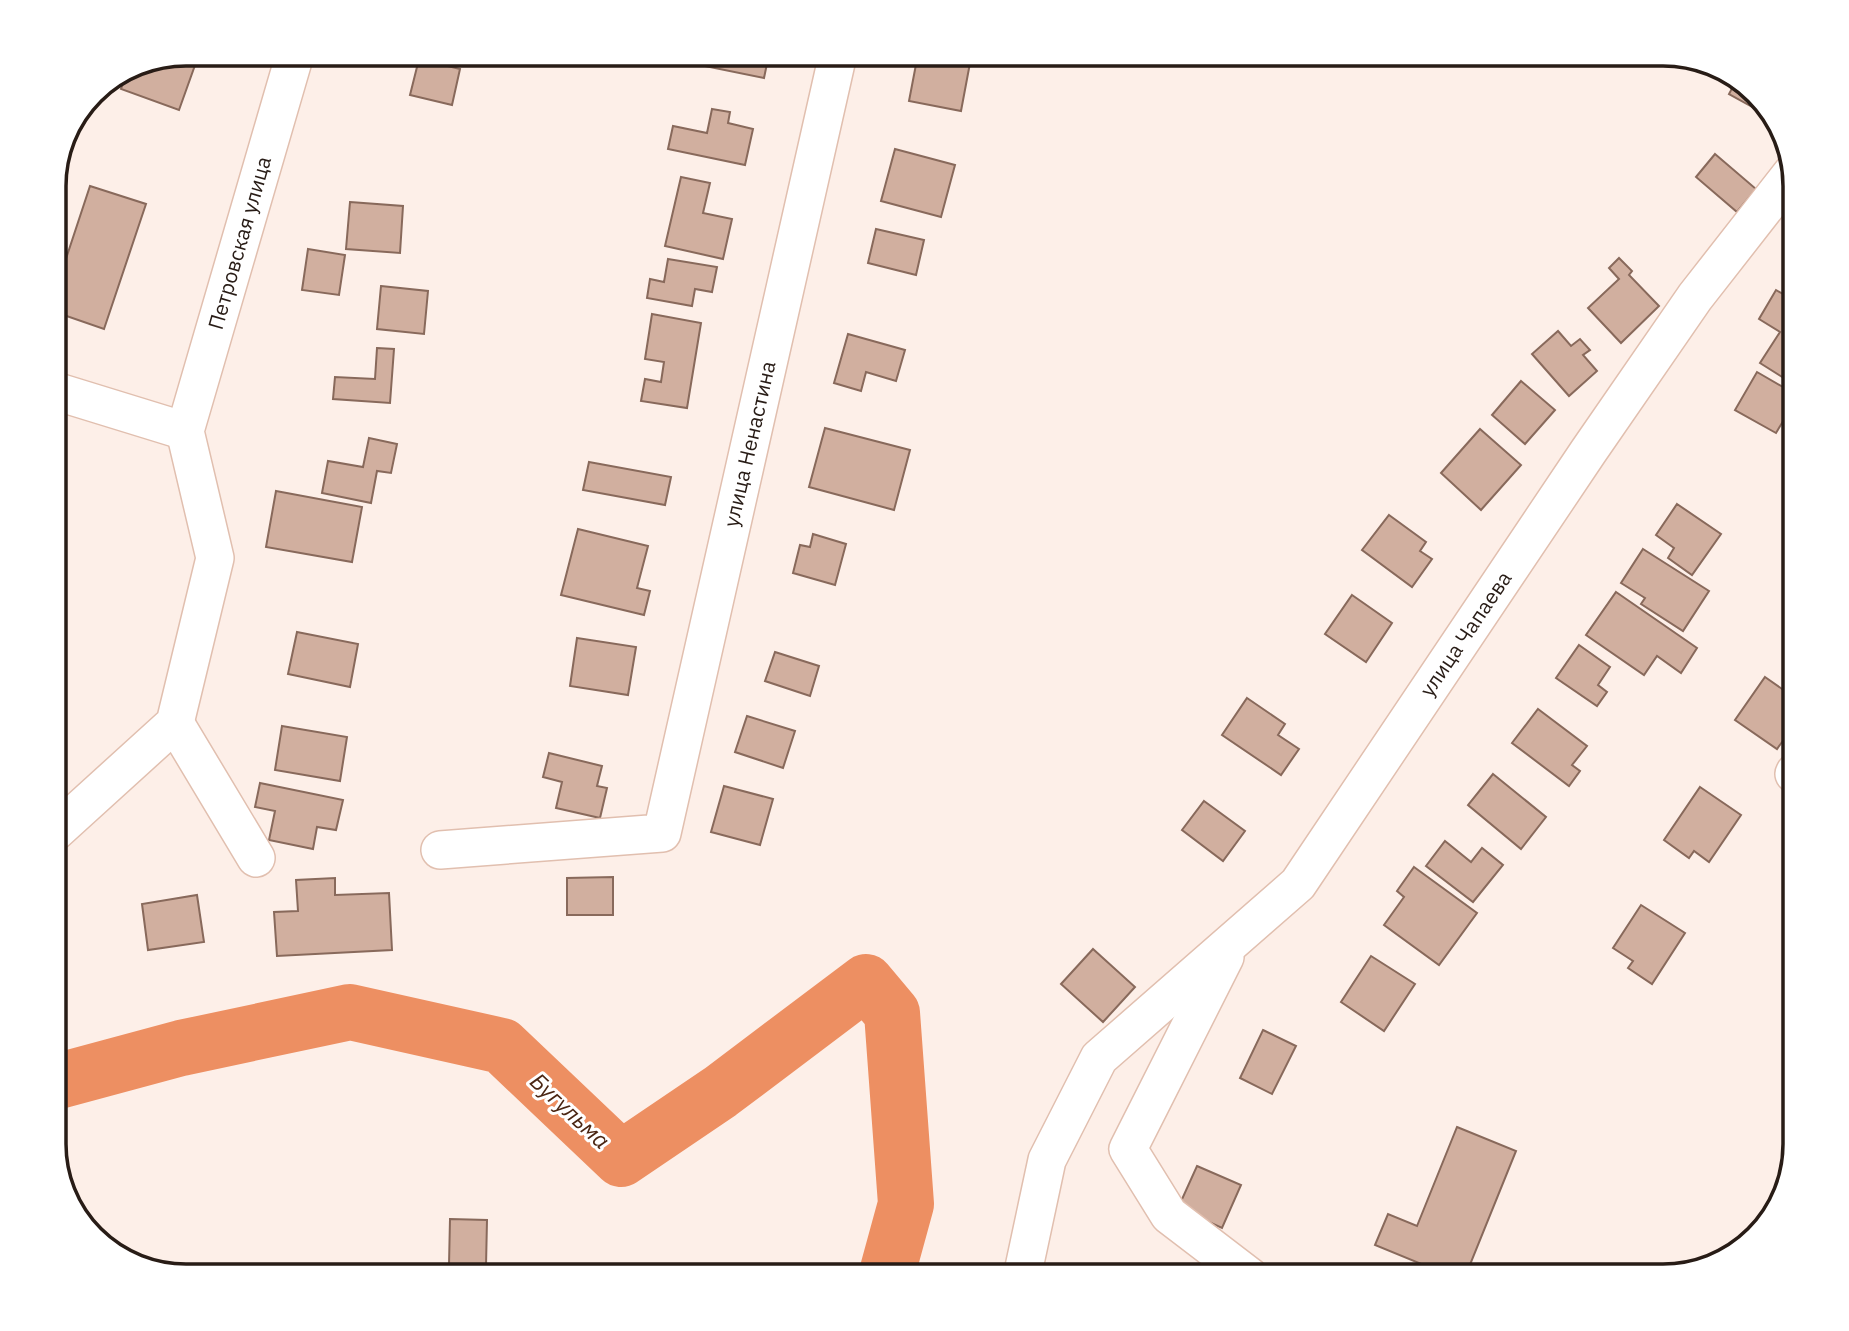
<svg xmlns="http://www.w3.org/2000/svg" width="1849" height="1331" font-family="'IBM Plex Sans',sans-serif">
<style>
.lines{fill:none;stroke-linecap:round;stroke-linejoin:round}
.river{stroke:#ed8f62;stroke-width:56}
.building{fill:#d1af9f;stroke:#88695b;stroke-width:2}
.minor-casing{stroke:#e1bfaf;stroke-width:40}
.minor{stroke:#fff;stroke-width:37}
.labels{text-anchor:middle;stroke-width:6;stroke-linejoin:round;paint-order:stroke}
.street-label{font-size:21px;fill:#281c16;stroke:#fff}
.water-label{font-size:23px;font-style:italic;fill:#4b2613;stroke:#fff}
.rim{fill:none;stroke:#281c16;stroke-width:3.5}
</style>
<rect width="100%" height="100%" fill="#fdefe8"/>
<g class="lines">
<polyline class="river" points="55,1082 181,1048 350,1012 502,1046 621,1159 720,1092 866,982 892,1013 906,1204 886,1277"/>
</g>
<g class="building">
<polygon points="186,54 199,54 179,110 121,89 125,77"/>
<polygon points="698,54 769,54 764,78 695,64"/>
<polygon points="918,54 970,63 961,111 909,101"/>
<polygon points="419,59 460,69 452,105 410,95"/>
<polygon points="1737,79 1743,81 1774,119 1729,94"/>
<polygon points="712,109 730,112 728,123 753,129 745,165 668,149 673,126 707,133"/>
<polygon points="895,149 955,165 941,217 881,201"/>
<polygon points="1715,154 1756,189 1737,212 1696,177"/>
<polygon points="681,177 710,183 703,213 732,219 723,259 665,246"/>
<polygon points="90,186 146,204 104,329 55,312 55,292"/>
<polygon points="350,202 403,206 400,253 346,249"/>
<polygon points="876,229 924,240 916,275 868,263"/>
<polygon points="308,249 345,255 339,295 302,290"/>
<polygon points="1619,258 1632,271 1629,275 1659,306 1621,343 1588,308 1619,279 1609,268"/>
<polygon points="668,259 717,267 712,292 695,289 692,306 647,298 650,279 664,282"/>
<polygon points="381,286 428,291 424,334 377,329"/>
<polygon points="1776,290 1795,301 1795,385 1760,363 1780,332 1759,319"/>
<polygon points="652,314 701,323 687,408 641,401 645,379 661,382 664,362 645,359"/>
<polygon points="1558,331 1571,346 1580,339 1590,350 1583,355 1597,371 1569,396 1532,354"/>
<polygon points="848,334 905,350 896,381 866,372 861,391 834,383"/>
<polygon points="377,348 394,349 390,403 333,399 335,377 375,379"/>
<polygon points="1757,372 1795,394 1795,401 1776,433 1735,410"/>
<polygon points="1521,381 1555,410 1525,444 1492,415"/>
<polygon points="825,428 910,450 894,510 809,487"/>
<polygon points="1480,429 1521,465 1481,510 1441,473"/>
<polygon points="369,438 397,444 391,473 377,471 371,503 322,493 328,461 363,467"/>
<polygon points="589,462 671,477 665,505 583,490"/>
<polygon points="276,491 362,507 352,562 266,547"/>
<polygon points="1677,504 1721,534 1692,575 1668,558 1674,548 1656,535"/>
<polygon points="1389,515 1426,542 1420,551 1432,559 1412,587 1362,550"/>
<polygon points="578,529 648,546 637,588 650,591 644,615 561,595"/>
<polygon points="813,534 846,544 835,585 793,573 800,545 810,547"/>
<polygon points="1643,549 1709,591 1683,631 1641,604 1645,598 1621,583"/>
<polygon points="1616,592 1697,648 1681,673 1657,656 1644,675 1586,635"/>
<polygon points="1352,595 1392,623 1366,662 1325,634"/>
<polygon points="297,632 358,644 350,687 288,674"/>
<polygon points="577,638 636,647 628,695 570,686"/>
<polygon points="1579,645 1610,667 1598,685 1607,692 1597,706 1556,678"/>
<polygon points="775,652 819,666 810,696 765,681"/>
<polygon points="1765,677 1795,698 1795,724 1777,749 1735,720"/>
<polygon points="1247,698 1285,724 1278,735 1299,749 1281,775 1222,735"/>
<polygon points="1538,709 1587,746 1572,765 1580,771 1569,786 1512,743"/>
<polygon points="747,716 795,731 783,768 735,752"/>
<polygon points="282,726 347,737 340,781 275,770"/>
<polygon points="549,753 602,766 597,786 607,788 600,818 556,808 562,782 543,777"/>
<polygon points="1493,774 1546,817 1521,849 1468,805"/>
<polygon points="260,783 343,800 336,830 317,827 313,849 269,840 275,811 255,807"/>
<polygon points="724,786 773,799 760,845 711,832"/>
<polygon points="1700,787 1741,815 1709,862 1694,851 1689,858 1664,840"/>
<polygon points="1204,801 1245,831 1223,861 1182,830"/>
<polygon points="1445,841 1471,862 1482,848 1503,865 1473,902 1426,866"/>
<polygon points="1414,867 1477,913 1439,965 1384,925 1404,897 1397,891"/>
<polygon points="613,877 613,915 567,915 567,878"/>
<polygon points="335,878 335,895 389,893 392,950 277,956 274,912 298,911 296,880"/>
<polygon points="197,895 204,942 148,950 142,904"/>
<polygon points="1641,905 1685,933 1652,984 1628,968 1633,961 1613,948"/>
<polygon points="1093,949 1135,987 1103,1022 1061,984"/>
<polygon points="55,951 65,991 55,994"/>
<polygon points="1371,956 1415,984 1384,1031 1341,1002"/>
<polygon points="1263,1030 1296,1046 1272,1094 1240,1078"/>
<polygon points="1457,1127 1516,1151 1465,1277 1453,1277 1375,1245 1388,1214 1417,1226"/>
<polygon points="1197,1166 1241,1185 1222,1228 1178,1208"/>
<polygon points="450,1219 487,1220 486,1266 449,1265"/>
</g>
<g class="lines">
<defs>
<g id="minor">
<polyline points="55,391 185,431"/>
<polyline points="175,723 256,858"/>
<polyline points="1794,774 1795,772"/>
<polyline points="55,832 175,723 215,558 185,431 295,54"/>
<polyline points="440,850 662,833 838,54"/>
<polyline points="1225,957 1128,1149 1169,1215 1250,1277"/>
<polyline points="1022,1277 1047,1160 1099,1058 1298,884 1588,452 1695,297 1792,173"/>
</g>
</defs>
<use href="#minor" class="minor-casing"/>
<use href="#minor" class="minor"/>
</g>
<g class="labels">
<g class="street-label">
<text transform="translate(240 243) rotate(-74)" y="7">Петровская улица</text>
<text transform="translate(750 444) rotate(-77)" y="7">улица Ненастина</text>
<text transform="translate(1466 634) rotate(-56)" y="7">улица Чапаева</text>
</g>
<g class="water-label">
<text transform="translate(570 1111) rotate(43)" y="8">Бугульма</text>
</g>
</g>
<path d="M0 0H1849V1331H0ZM186 66H1663A120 120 0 0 1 1783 186V1144A120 120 0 0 1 1663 1264H186A120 120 0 0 1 66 1144V186A120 120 0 0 1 186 66Z" fill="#fff" fill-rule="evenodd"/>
<path class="rim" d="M186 66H1663A120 120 0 0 1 1783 186V1144A120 120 0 0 1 1663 1264H186A120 120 0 0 1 66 1144V186A120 120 0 0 1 186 66Z"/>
</svg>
